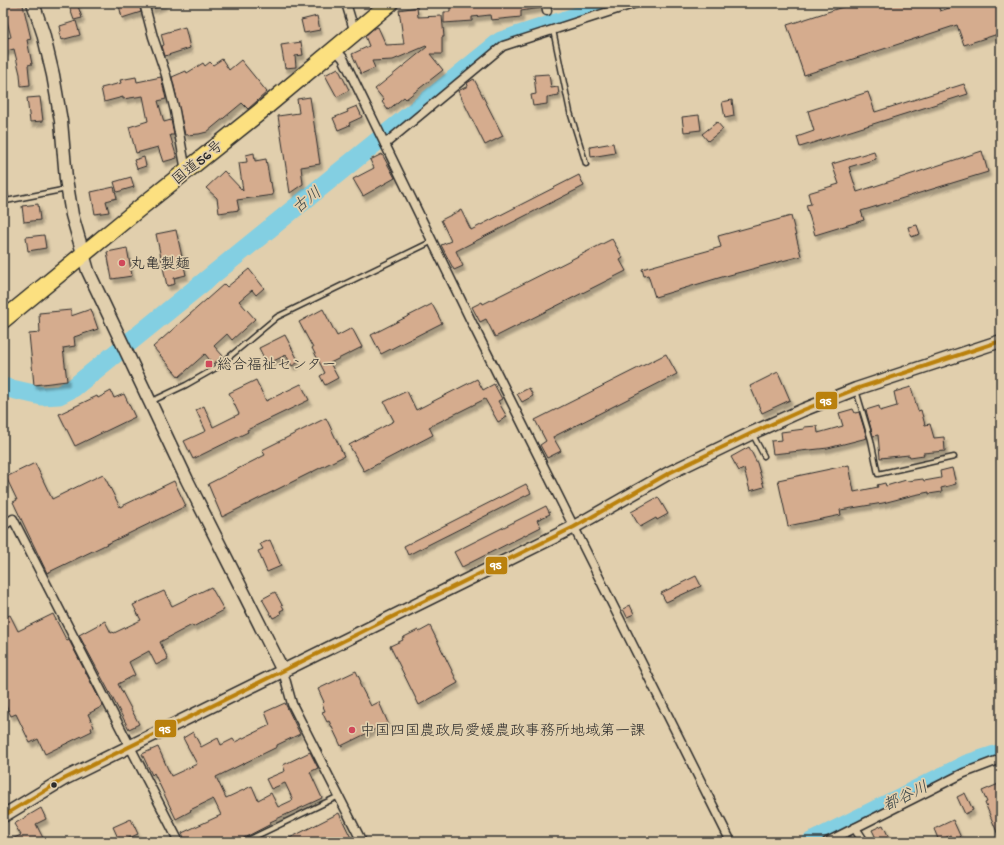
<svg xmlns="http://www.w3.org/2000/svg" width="1004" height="845" font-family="'Gochi Hand','Klee One',sans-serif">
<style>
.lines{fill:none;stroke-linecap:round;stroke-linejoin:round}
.river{stroke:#83cfe2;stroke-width:19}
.building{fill:#d5ac8e;stroke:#2b2b2b;filter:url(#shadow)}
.lane-casing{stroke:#2b2b2b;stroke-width:7}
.street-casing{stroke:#2b2b2b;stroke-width:11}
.secondary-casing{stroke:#2b2b2b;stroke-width:15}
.highway-casing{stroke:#2b2b2b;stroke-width:19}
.lane{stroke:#e1cfad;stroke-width:4}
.street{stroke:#e1cfad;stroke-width:8}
.secondary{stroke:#e1cfad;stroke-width:12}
.highway{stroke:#fce080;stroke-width:16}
.bus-1-casing{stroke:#e1cfad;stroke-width:7}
.bus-1{stroke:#ba810d;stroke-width:4}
.poi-dot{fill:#d1495b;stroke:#e1cfad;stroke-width:1.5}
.bus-dot{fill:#2b2b2b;stroke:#e1cfad;stroke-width:1.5}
.labels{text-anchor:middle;stroke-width:3.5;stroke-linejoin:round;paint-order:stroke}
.street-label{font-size:15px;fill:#2b2b2b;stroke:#e1cfad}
.poi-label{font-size:15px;fill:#2b2b2b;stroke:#e1cfad;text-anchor:start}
.water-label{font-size:16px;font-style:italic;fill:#384446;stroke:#e1cfad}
.line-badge{stroke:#e1cfad;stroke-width:1.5}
.badge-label{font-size:11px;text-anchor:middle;font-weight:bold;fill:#fff}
</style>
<defs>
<filter id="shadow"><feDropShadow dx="2.5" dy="4.5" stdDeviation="1" flood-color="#0004"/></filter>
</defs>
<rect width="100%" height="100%" fill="#e1cfad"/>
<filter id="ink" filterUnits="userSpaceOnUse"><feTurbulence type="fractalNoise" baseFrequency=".025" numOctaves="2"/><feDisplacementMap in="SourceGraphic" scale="8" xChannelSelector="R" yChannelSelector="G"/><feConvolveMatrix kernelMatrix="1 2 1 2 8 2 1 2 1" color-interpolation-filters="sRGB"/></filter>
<g filter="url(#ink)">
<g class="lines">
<g class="river">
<polyline points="3,387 42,396 59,395 73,388 501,41 618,3"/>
<polyline points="811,842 967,764 1001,753"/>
</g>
</g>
<g class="building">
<polygon points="5,3 18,3 18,5 23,5 31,39 27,40 32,64 28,65 30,85 21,86 20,74 14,49 3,52 3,39 11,37 4,9 6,8"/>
<polygon points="68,3 77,3 82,18 74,20"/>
<polygon points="125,3 139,3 141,12 122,18 119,5"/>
<polygon points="150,3 164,3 164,5 151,9"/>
<polygon points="450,3 540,3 540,8 521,11 521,17 491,20 490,15 472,17 472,21 444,23 444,12 450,12"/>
<polygon points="855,3 937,3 940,11 955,6 954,3 1001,3 1001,33 964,45 957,25 804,75 787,25"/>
<polygon points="417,7 418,17 442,16 444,37 442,37 442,54 430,54 443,70 406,99 404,97 388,110 382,102 384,100 375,89 427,47 426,46 393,60 372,61 375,68 361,74 352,54 369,46 365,36 373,29 378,27 386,45 404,44 399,10"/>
<polygon points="317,16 320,30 304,33 301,20"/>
<polygon points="76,21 80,35 61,40 59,32 61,31 60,26"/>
<polygon points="185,27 190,48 165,56 162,46 164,45 161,34"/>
<polygon points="301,42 303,55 295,56 296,67 285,68 281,45"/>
<polygon points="222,59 229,70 241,60 267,92 248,109 242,103 207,132 199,134 185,135 172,77 186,71 187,73 203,63 205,66 210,62 213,65"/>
<polygon points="338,68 349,90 337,97 325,75"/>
<polygon points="549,74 551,88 558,87 559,95 547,97 547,104 533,106 531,95 536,94 534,75"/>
<polygon points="136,77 137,82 161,77 166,99 158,101 164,122 171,120 174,135 170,135 177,158 163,162 158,147 136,153 129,127 148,121 143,96 123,99 123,97 104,102 101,88 121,83 120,80"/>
<polygon points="474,79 503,136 485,145 458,91 468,86 467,83"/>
<polygon points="964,84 968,94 800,147 797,137 814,131 808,111 868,92 875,112"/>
<polygon points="40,97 43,121 30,122 27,98"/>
<polygon points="310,97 320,164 301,167 303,184 290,193 278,116 299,113 297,99"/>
<polygon points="732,100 734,116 725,118 722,102"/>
<polygon points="357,106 362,117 349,123 350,125 338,130 333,118 348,112 347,110"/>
<polygon points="699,115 701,130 684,132 682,117"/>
<polygon points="717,122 723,129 708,141 702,134"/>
<polygon points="613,143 615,153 591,157 590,147"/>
<polygon points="874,151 876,159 849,167 857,192 982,151 988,172 861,211 864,220 815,235 806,205 811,204 808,193 839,184 832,164"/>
<polygon points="254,153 255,161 266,159 270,183 271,182 273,195 237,200 239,210 219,213 217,198 206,188 224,171 243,191 239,163 247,162 246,155"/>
<polygon points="382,154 395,178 363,196 353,179 374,168 370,160"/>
<polygon points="144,157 146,166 137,169 134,160"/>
<polygon points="579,175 584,186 456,251 463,266 454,270 441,245 451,241 441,220 461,210 471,230"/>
<polygon points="131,177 134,187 117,192 114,182"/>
<polygon points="114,187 117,198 106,201 109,212 95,214 91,192"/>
<polygon points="38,204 40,220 24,222 22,206"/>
<polygon points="791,216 801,256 722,277 655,297 648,275 644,276 642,269 721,247 718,236"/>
<polygon points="917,225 920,234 911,237 908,227"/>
<polygon points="176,230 186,275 174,278 175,284 167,286 156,234"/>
<polygon points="44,235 46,248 28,251 26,237"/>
<polygon points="612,239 623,258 620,260 626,271 495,337 486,319 480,322 472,307 482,302 483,304"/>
<polygon points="127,248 132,276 112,279 107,252"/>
<polygon points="249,269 264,288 256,295 252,290 239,301 255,319 232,340 227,334 214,346 223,356 213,364 205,354 179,377 153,347 224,284 227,287"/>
<polygon points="432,304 442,323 381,354 371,335"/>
<polygon points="91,309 98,329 74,337 75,346 63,348 67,381 34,385 29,334 40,333 39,313 71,310 71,316"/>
<polygon points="323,309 337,336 352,328 362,347 330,363 338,378 325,385 320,376 325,373 312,348 313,348 299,322"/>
<polygon points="285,335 299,362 292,366 286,355 267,364 259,348"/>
<polygon points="666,354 677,374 553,437 561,451 547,458 540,445 546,441 535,420"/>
<polygon points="778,372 790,400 762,413 750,386"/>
<polygon points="477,379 483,390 494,384 502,399 498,401 507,417 498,422 485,399 429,427 433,435 364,471 349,445 394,421 384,402 407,391 416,410"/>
<polygon points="256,380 266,401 301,384 309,400 247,430 248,432 193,459 184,441 206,431 196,410 204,406 213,427 239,414 229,393"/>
<polygon points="911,387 918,411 921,410 925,425 930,424 934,438 944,437 945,451 923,453 924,455 910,457 909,455 880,458 878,435 873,436 866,410 879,406 880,411 897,406 894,392"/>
<polygon points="529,388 533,396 522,402 517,394"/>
<polygon points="111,391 114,398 124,394 135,417 75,446 59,414 97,396 98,398"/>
<polygon points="853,409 855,413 859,412 867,438 828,448 773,454 771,441 782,440 781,432 804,429 804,427 817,426 818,433 843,426 839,413"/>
<polygon points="326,418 344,456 222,517 208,484 265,455 262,450"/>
<polygon points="749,447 757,463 764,487 750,491 744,469 739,471 731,457"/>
<polygon points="35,463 52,499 103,474 120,507 174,481 186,506 47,573 13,502 17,500 6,477"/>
<polygon points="849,465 854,492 878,487 877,485 885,483 886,486 906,480 907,481 923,479 924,481 941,478 940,471 952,468 956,484 941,488 942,492 929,494 929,492 914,495 883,503 840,510 841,515 788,526 778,480"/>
<polygon points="526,484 531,493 408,555 404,546"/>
<polygon points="658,497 668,514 657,520 656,518 640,527 631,512"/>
<polygon points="546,506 550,514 537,520 541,527 462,567 454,552"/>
<polygon points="270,540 281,566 267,572 258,551 263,549 260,544"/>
<polygon points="696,576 701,586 666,602 661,593"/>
<polygon points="211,587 224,610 193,627 192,625 160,642 168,659 156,665 149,651 129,662 135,675 118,684 139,724 129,729 79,635 105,621 111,633 113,632 114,633 141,620 133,605 164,591 172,606"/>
<polygon points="275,592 284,609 280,611 281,614 273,618 262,599"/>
<polygon points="630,605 634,614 627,617 623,609"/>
<polygon points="53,614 67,641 69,640 103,706 88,714 94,727 91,728 92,731 45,754 38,739 30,743 16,714 11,716 3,700 3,618 10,615 18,631"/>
<polygon points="430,626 458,683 419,705 390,646 403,640 402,638 418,630 419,632"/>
<polygon points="356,671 361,682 359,683 371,706 379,702 388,723 341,746 329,721 327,722 322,712 325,711 322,704 324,702 318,689"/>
<polygon points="285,703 300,734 277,745 277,747 216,777 226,798 252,786 258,800 271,793 278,807 293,800 285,783 271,789 266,779 285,771 283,765 310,752 318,768 310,772 322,798 270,822 271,824 242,839 241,842 186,842 182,833 221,815 214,800 213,799 190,810 191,811 176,819 154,773 152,775 142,754 158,747 171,776 197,764 183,738 193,732 201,747 218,738 221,745 233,739 235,742 270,725 265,712"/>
<polygon points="1001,783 1001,842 985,803 987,802 982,791"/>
<polygon points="965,793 973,810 965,814 957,797"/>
<polygon points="41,808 46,819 36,824 45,842 5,842 21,835 14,824"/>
<polygon points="339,813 353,842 282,842"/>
<polygon points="131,819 138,834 120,842 113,827"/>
<polygon points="953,820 963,842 954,842 951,835 939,841 934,829"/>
<polygon points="883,825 891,842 878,842 872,830"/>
</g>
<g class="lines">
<defs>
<g id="lane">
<polyline points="553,30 570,112 586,164"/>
<polyline points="3,182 6,201 67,189"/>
<polyline points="856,390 871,440 878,474 954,457"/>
<polyline points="150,402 186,385 216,368 277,317 433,241"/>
<polyline points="753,435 764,456"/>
<polyline points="244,842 339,796"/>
</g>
<g id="street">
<polyline points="144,3 153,37 166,75 175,111 186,171"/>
<polyline points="346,3 355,33"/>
<polyline points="546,3 547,11"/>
<polyline points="335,49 343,58 474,327 731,842"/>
<polyline points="385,144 503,46 636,3"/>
<polyline points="3,526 13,519 179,842"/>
<polyline points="283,671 292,704 362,842"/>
<polyline points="855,828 864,842"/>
<polyline points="827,842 964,773 1001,759"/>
</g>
<g id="secondary">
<polyline points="33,3 43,33 53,75 61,121 66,179 72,215 88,271 187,480 283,671"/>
<polyline points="3,816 64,779 574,527 669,473 752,433 803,410 856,389 1001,341"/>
</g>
<polyline id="highway" points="3,320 136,211 256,115 390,3"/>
</defs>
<use href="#lane" class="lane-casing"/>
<use href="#street" class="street-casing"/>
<use href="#secondary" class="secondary-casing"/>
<use href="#highway" class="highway-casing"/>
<use href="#lane" class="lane"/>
<use href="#street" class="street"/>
<use href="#secondary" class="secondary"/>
<use href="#highway" class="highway"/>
<defs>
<polyline id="bus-1" points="3,816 64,779 574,527 669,473 752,433 803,410 856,389 1001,341"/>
</defs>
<use href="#bus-1" class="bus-1-casing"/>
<use href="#bus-1" class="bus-1"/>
</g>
</g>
<g class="poi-dot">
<circle cx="122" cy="263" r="4"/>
<rect x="205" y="360" width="8" height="8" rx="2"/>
<circle cx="352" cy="730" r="4"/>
</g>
<circle class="bus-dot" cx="54" cy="785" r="3.5"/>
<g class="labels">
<g class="street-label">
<text transform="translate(197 162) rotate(-39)" y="5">国道56号</text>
</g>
<g class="poi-label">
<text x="130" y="268">丸亀製麺</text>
<text x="217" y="369">総合福祉センター</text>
<text x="360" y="735">中国四国農政局愛媛農政事務所地域第一課</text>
</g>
<g class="water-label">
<text transform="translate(306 199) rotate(-39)" y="6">古川</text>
<text transform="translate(905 795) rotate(-26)" y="6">都谷川</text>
</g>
</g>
<g class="line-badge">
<rect x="815" y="391" width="23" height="19" rx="4" fill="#ba810d"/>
<rect x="485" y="556" width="23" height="19" rx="4" fill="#ba810d"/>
<rect x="154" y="719" width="23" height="19" rx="4" fill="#ba810d"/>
</g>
<g class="badge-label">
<text x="826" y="405">95</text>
<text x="496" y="569">95</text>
<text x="165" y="733">95</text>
</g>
<rect width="1004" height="845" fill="none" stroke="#e1cfad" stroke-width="16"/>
<rect x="8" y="8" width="988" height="829" fill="none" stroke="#2b2b2b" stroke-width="1.5" filter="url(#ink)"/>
</svg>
